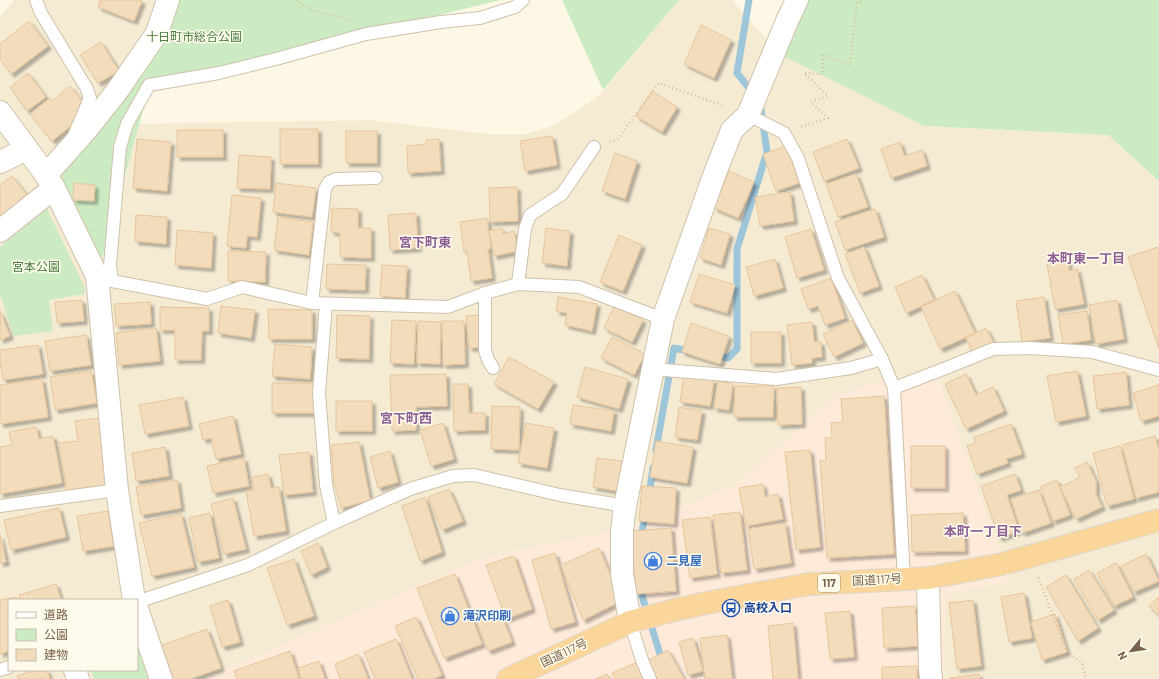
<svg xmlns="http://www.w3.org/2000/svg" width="1159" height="679" font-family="Barlow,'Noto Sans JP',sans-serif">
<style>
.residential{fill:#f5ebd3;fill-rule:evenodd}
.commercial{fill:#feead8}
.green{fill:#ccebc3}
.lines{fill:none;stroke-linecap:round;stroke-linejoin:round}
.stream{stroke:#9ec6da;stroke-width:7}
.building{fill:#f3dcbc;stroke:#e7c59b;filter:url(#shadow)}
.service-casing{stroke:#cfc1ab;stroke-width:14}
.minor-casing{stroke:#cfc1ab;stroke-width:24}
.trunk-casing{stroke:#ded9d3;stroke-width:24}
.path{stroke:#d9bf9e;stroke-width:2.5;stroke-dasharray:1 3;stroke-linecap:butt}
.service{stroke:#fff;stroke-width:12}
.minor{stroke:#fff;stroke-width:22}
.trunk{stroke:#fbd69b;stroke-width:22}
.labels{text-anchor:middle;stroke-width:3;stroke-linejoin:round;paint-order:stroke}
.shield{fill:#fffbec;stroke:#a08f7a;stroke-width:1}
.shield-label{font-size:11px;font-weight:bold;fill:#776149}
.park-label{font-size:12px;fill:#487d41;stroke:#fffbec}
.shop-label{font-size:12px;font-weight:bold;fill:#366cbe;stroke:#fffbec;text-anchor:start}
.street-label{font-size:12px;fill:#776149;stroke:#fffbec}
.transit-label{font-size:12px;font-weight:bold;fill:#164399;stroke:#fffbec;text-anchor:start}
.neighbourhood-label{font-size:13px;font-weight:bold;fill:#8c6094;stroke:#fffbec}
</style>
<defs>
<filter id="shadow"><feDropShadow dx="3.5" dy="3.5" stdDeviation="1" flood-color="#0004"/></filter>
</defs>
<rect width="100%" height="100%" fill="#fdf8e5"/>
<path class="residential" d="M14,0H168L127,124L368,120L488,134H526L555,125L593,100L604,90L679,0H732L781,55L924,126L1108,135L1159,181V679H0V17ZM9,600H137V670H9Z"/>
<polygon class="commercial" points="934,367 1010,581 946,594 944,679 203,679 482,558 629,527 736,485 839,393"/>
<g class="green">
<polygon points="168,0 501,0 150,85 97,276 54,188 87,129"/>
<polygon points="562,0 679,0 603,90"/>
<polygon points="809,0 1159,0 1159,181 1108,135 924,126 781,55"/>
<polygon points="47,209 85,288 84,294 49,300 53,331 14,336 0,295 0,247"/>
<polygon points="137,644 148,679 94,679 91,670 137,670"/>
</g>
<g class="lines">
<g class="stream">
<polyline points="749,0 737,73 753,93"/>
<polyline points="714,355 728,358 737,349 737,249 767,152 760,103"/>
<polyline points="656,450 674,348 692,352"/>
<polyline points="649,495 653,468"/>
<polyline points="641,539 645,513"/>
<polyline points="639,586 664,667 671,679"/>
</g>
</g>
<g class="building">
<polygon points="100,0 140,0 142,1 134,21 98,7"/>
<polygon points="29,21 48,46 11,74 0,59 0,44"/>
<polygon points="701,25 731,40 714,78 684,64"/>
<polygon points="101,42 119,71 98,83 80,55"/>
<polygon points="28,73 46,97 27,111 10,87"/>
<polygon points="70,86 83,102 72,125 52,141 30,114 50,98 52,101"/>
<polygon points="652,91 677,107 662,132 636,116"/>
<rect x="280" y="129" width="38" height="35"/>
<rect x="177" y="130" width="46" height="27"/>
<rect x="346" y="131" width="31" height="32"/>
<polygon points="552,136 557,165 525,171 520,141"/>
<polygon points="137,139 171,142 167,191 133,188"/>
<polygon points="439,139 441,171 408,173 407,146 426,144 426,140"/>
<polygon points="847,139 859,168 824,181 813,152"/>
<polygon points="900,142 904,156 922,150 927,166 891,178 881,149"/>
<polygon points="787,146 799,183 776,191 763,154"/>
<polygon points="615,153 637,161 625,199 602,191"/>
<polygon points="239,155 271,157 270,189 237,188"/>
<polygon points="729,171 754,182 738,218 714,208"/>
<polygon points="856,174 868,207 838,217 826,184"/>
<polygon points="12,176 29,197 0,221 0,185"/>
<polygon points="74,183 95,185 94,201 73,200"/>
<polygon points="276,183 316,188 312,217 273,212"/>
<polygon points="517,187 518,221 490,222 489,188"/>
<polygon points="790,192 794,221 760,226 755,197"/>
<polygon points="232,195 261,198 257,237 247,236 246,248 227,246"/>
<polygon points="332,208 358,209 358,228 371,228 371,258 340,257 340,233 331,232"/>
<polygon points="875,209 884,237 845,250 835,222"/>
<polygon points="416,213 418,248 390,250 388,215"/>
<polygon points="136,215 167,217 166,244 135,241"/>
<polygon points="278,217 313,222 309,255 274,250"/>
<polygon points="487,218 491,249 488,249 492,278 471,281 467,251 464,252 460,222"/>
<polygon points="502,228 503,234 514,231 518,251 494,256 489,231"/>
<polygon points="546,228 570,231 567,266 542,263"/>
<polygon points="709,228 730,234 721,265 700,258"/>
<polygon points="811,229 824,270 797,278 785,237"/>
<polygon points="177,230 213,233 211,268 175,265"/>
<polygon points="619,235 642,245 623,291 600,282"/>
<polygon points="864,247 879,286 860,293 845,254"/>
<polygon points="1158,247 1159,250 1159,349 1128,257"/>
<polygon points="228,251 266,252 265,282 228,281"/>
<polygon points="775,259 783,288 754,296 746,267"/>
<polygon points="1068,261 1069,271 1077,269 1084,304 1055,309 1047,264"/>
<polygon points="327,264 366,265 365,290 326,289"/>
<polygon points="382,265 407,266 405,298 380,296"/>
<polygon points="699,274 735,285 727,313 690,302"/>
<polygon points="922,275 934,300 906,313 895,287"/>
<polygon points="831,278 845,318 825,325 818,306 808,309 801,289"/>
<polygon points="955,291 975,333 940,349 921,307"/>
<polygon points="558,297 597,304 592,331 565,325 567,313 556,311"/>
<polygon points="1044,297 1050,338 1022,342 1016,301"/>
<polygon points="82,300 84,321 57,323 55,302"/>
<polygon points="1117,300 1124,339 1096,344 1089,305"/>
<polygon points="150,302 151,324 116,326 114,304"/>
<polygon points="221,306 255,310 251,338 218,333"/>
<polygon points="614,306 643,320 632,342 604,328"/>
<polygon points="160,307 209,308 209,331 202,331 201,360 175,360 175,330 160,330"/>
<polygon points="268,309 312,310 312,339 269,339"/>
<polygon points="0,311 10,336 0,340"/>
<polygon points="1087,311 1091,340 1063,344 1058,315"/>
<polygon points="337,315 370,316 369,359 336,358"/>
<polygon points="479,315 482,347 469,348 466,316"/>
<polygon points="392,320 416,321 414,364 390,363"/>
<polygon points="852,320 863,343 834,357 823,334"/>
<polygon points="418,321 441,322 440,364 417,363"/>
<polygon points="442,321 464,321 465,364 443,365"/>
<polygon points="812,322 814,342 821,342 822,357 812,358 812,363 792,365 787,325"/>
<polygon points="691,323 729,336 720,364 682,352"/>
<polygon points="156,328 160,361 119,365 116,333"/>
<polygon points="986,328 993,342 972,352 966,338"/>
<rect x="751" y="332" width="30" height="31"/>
<polygon points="86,335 91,365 50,371 45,341"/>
<polygon points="612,337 645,354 634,375 601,358"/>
<polygon points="275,344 312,347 310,379 272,376"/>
<polygon points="38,345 43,374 3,380 0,362 0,350"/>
<polygon points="509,357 554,382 538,409 494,384"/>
<polygon points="585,367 628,379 619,409 577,397"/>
<polygon points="91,371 97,403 55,410 50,377"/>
<polygon points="1077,371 1086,416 1056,422 1047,376"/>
<polygon points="1126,372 1129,405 1097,409 1093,376"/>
<polygon points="446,374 447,406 416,407 416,430 392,431 390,375"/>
<polygon points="966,374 976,395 993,387 1004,411 966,429 945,384"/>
<polygon points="684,375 714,380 710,406 680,402"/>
<polygon points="42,379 48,417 0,424 0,385"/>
<polygon points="718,381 733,384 729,410 714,408"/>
<polygon points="272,383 314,383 315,413 272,413"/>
<polygon points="453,384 468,384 469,413 485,413 485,430 454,431"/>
<polygon points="1159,385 1159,416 1141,421 1133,393"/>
<polygon points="735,386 774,386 773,417 734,417"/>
<polygon points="801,387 802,424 778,425 777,388"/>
<polygon points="884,396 894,554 827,558 820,460 826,461 825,438 832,438 831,423 843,422 841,399"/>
<polygon points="183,397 189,426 145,434 139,405"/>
<rect x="336" y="401" width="36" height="30"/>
<polygon points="573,405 614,411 611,431 570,424"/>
<polygon points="492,406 520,407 519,450 491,449"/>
<polygon points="679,407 702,411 697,440 675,437"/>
<polygon points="233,416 241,454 216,459 211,438 203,440 199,424"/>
<polygon points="100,418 110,485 67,492 59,443 78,441 75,421"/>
<polygon points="443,423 454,459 431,466 420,430"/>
<polygon points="526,423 554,428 547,468 518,463"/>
<polygon points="1011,424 1022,454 1006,459 1008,463 977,474 967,446 975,443 974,437"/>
<polygon points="36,427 39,439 53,436 62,483 0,494 0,447 12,445 9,432"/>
<polygon points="1155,436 1159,450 1159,492 1136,498 1122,445"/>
<polygon points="656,441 693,447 687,483 650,477"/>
<polygon points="359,442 370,500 341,508 334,483 331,445"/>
<rect x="911" y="446" width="34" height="42"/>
<polygon points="1120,446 1134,499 1107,506 1093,453"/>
<polygon points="165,447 169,476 136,481 132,453"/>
<polygon points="810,450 820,547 796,550 785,452"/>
<polygon points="390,451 398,482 378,488 370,457"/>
<polygon points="309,452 313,492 284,495 279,455"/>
<polygon points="244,458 249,486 213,493 207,466"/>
<polygon points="597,458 622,461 618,491 593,487"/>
<polygon points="1087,462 1096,481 1096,494 1102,507 1076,519 1060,487 1080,477 1075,468"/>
<polygon points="268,474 271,488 279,487 286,531 254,536 246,491 254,490 252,477"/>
<polygon points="1015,474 1021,490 1007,495 1019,531 999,538 981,486"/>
<polygon points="177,480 181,508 141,515 136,487"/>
<polygon points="1057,480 1070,515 1053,521 1040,487"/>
<polygon points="763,484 765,497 778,494 783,519 746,526 739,488"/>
<polygon points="642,486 676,488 674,524 639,521"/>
<polygon points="449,489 463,521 442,530 428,497"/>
<polygon points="1039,490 1051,523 1022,533 1011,499"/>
<polygon points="425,497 442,552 420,561 402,506"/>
<polygon points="233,498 246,549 224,554 211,504"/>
<polygon points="59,508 66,537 11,550 4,520"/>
<polygon points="108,511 114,546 83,551 77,516"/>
<polygon points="740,512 747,570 721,573 713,515"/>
<polygon points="210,513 219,558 198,562 189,518"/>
<polygon points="963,513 965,551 912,552 911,515"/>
<polygon points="181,514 194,567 152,576 139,523"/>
<polygon points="710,517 717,574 690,578 682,520"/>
<polygon points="785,523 791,563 754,569 748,529"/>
<polygon points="671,528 676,591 636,594 631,531"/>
<polygon points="0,535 6,562 0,563"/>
<polygon points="318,543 327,567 311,575 301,551"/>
<polygon points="599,548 621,601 583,620 561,565"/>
<polygon points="555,553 575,622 551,629 532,560"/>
<polygon points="1146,554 1159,581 1134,592 1121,566"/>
<polygon points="514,556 532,609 506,619 486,565"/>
<polygon points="294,559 314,616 287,625 267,568"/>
<polygon points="1116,563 1133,597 1114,606 1097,573"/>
<polygon points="1089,570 1114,610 1098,620 1074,579"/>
<polygon points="455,574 482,644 444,658 417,588"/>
<polygon points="1066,575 1098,628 1078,641 1046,587"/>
<polygon points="56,584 61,600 20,600 19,595"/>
<polygon points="1024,593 1032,638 1009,642 1001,597"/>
<polygon points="16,597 17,600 9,600 9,651 0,654 0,600"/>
<polygon points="1159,597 1159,616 1149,606"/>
<polygon points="228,600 240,642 222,647 210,606"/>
<polygon points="973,600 981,666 957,669 949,603"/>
<polygon points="915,606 918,646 884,648 882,608"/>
<polygon points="500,611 512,642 488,651 476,620"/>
<polygon points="850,611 854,657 830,659 825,613"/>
<polygon points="1055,614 1067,652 1042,660 1031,622"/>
<polygon points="416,617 442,675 433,679 418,679 395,626"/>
<polygon points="793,623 798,679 773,679 768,626"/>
<polygon points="207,629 221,668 190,679 171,679 160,646"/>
<polygon points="727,635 732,679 705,679 700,638"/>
<polygon points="693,638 703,671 688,675 679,642"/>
<polygon points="396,639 412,679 375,679 364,652"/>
<polygon points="668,650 684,679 657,679 647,661"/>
<polygon points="290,651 299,679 237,679 234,671"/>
<polygon points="358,654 368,679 340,679 335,664"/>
<polygon points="319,661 325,679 301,679 298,668"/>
<polygon points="638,662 645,679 615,679 612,673"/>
<polygon points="917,666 917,679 882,679 882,667"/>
<polygon points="36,670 47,670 50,679 18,679 17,676"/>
<polygon points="607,674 610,679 595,679"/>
<polygon points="979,674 980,679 950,679 950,678"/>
</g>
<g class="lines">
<defs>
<g id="service">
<polyline points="36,0 41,13 87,89 90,98 75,133"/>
<polyline points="748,115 784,133 798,158 838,278 882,359 894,388 904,579"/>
<polyline points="105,279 112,281 207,299 242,287 312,303 448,307 485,293 518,284 579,287 663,319"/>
<polyline points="112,281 110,266 120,147 127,124 149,85 219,73 276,59 366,34 441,22 480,18 515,7 523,0"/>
<polyline points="518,284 525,229 530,215 562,194 594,147"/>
<polyline points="485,293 485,350 488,360 493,368"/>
<polyline points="312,303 325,189 329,182 336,179 376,178"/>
<polyline points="326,304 319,393 326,485 334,523"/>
<polyline points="652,369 776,379 851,368 882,359"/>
<polyline points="894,388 946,368 993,349 1030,348 1092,352 1159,370"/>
<polyline points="0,506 117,490"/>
<polyline points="137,602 248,565 334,523 410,489 453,476 474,475 560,495 625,506"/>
<polyline points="630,622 642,660 650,679"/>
<polyline points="0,670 9,667"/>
</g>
<g id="minor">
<polyline points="0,112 46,175 54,188 97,276 117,490 134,600"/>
<polyline points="0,162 27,149"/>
<polyline points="46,175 87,129 117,91 157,33 168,0"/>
<polyline points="0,231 54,188"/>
<polyline points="928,578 930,669 931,679"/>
<polyline points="137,609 161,679"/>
<polyline points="630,622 622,574 622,531 625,506 663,319 715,173 732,130 748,115 787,21 797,0"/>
<polyline points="75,670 78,679"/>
</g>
<polyline id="trunk" points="508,679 630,622 674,610 716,601 809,584 928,578 1002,564 1159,520"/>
</defs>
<use href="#service" class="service-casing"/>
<use href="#minor" class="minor-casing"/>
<use href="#trunk" class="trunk-casing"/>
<g class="path">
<path d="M297,0C310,12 330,15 348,19L349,21"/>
<polyline points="801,127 828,118 811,102 828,96 804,73 823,74 823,55 850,65 857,3 864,0"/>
<polyline points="610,142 618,139 659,83 724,106"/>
<polyline points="1038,577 1067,652 1082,663 1086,679"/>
</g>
<use href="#service" class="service"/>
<use href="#minor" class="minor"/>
<use href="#trunk" class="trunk"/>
</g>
<defs>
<symbol id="shop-ring" viewBox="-11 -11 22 22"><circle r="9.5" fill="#fffbec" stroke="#3f7fe0" stroke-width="1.5"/><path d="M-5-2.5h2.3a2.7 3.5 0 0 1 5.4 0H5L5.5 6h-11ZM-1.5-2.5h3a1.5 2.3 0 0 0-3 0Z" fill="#3f7fe0"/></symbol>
<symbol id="bus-ring" viewBox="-11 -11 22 22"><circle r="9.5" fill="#fffbec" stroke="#1a4fb4" stroke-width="1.5"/><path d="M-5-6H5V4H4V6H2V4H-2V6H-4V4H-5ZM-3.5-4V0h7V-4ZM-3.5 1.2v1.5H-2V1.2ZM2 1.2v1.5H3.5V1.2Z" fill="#1a4fb4"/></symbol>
</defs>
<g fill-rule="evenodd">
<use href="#shop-ring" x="643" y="551" width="20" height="20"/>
<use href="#bus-ring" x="721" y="598" width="20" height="20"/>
<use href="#shop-ring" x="440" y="606" width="20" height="20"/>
</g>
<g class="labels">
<rect class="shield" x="818" y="574" width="22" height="18" rx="3"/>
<g class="shield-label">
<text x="829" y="587">117</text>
</g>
<g class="park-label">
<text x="194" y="41">十日町市総合公園</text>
<text x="36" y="271">宮本公園</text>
</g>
<g class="shop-label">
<text x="666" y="565">二見屋</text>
<text x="463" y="620">滝沢印刷</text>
</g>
<g class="street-label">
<text transform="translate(877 580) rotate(-3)" y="4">国道117号</text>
<text transform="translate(564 653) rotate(-25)" y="4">国道117号</text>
</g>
<g class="transit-label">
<text x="744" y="612">高校入口</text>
</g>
<g class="neighbourhood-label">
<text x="425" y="247">宮下町東</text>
<text x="1086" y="263">本町東一丁目</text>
<text x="406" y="423">宮下町西</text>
<text x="983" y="536">本町一丁目下</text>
</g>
</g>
<rect x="8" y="599" width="130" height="72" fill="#fffbec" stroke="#c9bdab"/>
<rect x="16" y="612" width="20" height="6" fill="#ffffff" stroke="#c9bdab"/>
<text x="44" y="619" font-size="12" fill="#776149">道路</text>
<rect x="16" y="629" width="20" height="12" fill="#ccebc3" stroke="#c9bdab"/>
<text x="44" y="639" font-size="12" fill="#776149">公園</text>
<rect x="16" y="649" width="20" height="12" fill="#f3dcbc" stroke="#c9bdab"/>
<text x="44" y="659" font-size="12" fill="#776149">建物</text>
<g transform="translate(1131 651) rotate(241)" stroke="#fffbec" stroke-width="3" paint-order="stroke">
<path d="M0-3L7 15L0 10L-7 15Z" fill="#776149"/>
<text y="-6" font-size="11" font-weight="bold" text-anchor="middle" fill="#776149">N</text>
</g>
</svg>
